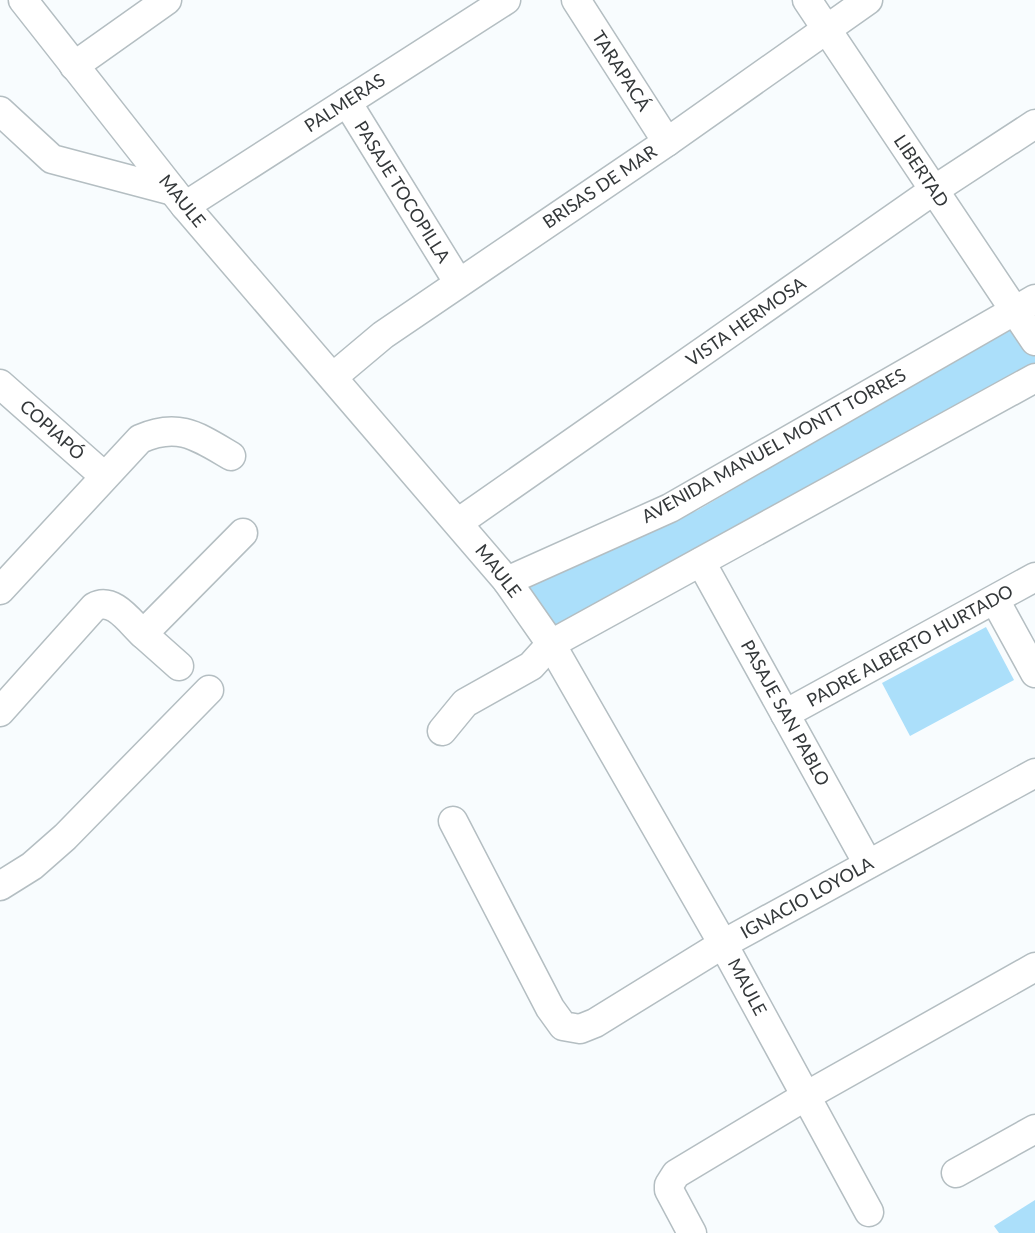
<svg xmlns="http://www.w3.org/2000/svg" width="1035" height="1233" font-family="Lato,sans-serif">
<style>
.green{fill:#abdffa}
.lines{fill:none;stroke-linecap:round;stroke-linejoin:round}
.minor-casing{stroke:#b4bec2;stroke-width:31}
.minor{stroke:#fff;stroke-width:28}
.labels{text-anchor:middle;stroke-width:4.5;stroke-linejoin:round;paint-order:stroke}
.street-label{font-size:18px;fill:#34383a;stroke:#fff}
</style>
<rect width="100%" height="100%" fill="#f8fcfe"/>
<g class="green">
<polygon points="1035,316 1035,363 750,526 556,632 526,586 698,510 953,360"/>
<polygon points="986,627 1014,680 910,736 882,683"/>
<polygon points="1035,1200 1035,1233 999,1233 994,1226"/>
</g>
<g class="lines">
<defs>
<g id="minor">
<polyline points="23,0 185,206 507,581 551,644 723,944 869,1212"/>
<polyline points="576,0 667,142"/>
<polyline points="807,0 1035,341"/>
<polyline points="74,66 167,0"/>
<polyline points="347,102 458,282"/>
<polyline points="0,111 52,159 173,191"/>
<polyline points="185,206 506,0"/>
<polyline points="333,377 383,335 667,142 868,0"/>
<polyline points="0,384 104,476"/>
<polyline points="459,522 934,190 1035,124"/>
<polyline points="701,562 868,864"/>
<polyline points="507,581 670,508 1035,299"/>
<path d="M0,590L140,439C178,422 197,436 231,456"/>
<polyline points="995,600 1035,673"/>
<polyline points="143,634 179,666"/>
<path d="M0,712L94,607C113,596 130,622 143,634L243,533"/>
<polyline points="785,714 1035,577"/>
<polyline points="442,731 465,703 531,666 551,644 1035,378"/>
<polyline points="453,821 550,1008 563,1026 580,1029 595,1023 723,944 1035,773"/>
<polyline points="0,886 32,866 65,837 209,690"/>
<polyline points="956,1173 1035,1129"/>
<polyline points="692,1233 669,1190 669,1185 676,1174 806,1096 1035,967"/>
</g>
</defs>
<use href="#minor" class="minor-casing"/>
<use href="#minor" class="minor"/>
</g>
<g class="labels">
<g class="street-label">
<text transform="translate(621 71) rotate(57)" y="6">TARAPACÁ</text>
<text transform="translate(345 103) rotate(-33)" y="6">PALMERAS</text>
<text transform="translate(921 171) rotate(56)" y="6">LIBERTAD</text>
<text transform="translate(600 187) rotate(-34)" y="6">BRISAS DE MAR</text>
<text transform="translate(402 192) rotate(58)" y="6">PASAJE TOCOPILLA</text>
<text transform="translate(182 201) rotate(51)" y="6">MAULE</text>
<text transform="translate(746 322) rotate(-35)" y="6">VISTA HERMOSA</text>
<text transform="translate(52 430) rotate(42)" y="6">COPIAPÓ</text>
<text transform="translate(774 446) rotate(-29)" y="6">AVENIDA MANUEL MONTT TORRES</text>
<text transform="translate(498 571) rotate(52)" y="6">MAULE</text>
<text transform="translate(910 646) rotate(-29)" y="6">PADRE ALBERTO HURTADO</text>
<text transform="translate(785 713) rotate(61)" y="6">PASAJE SAN PABLO</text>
<text transform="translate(807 898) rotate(-29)" y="6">IGNACIO LOYOLA</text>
<text transform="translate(747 987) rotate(62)" y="6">MAULE</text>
</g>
</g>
</svg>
